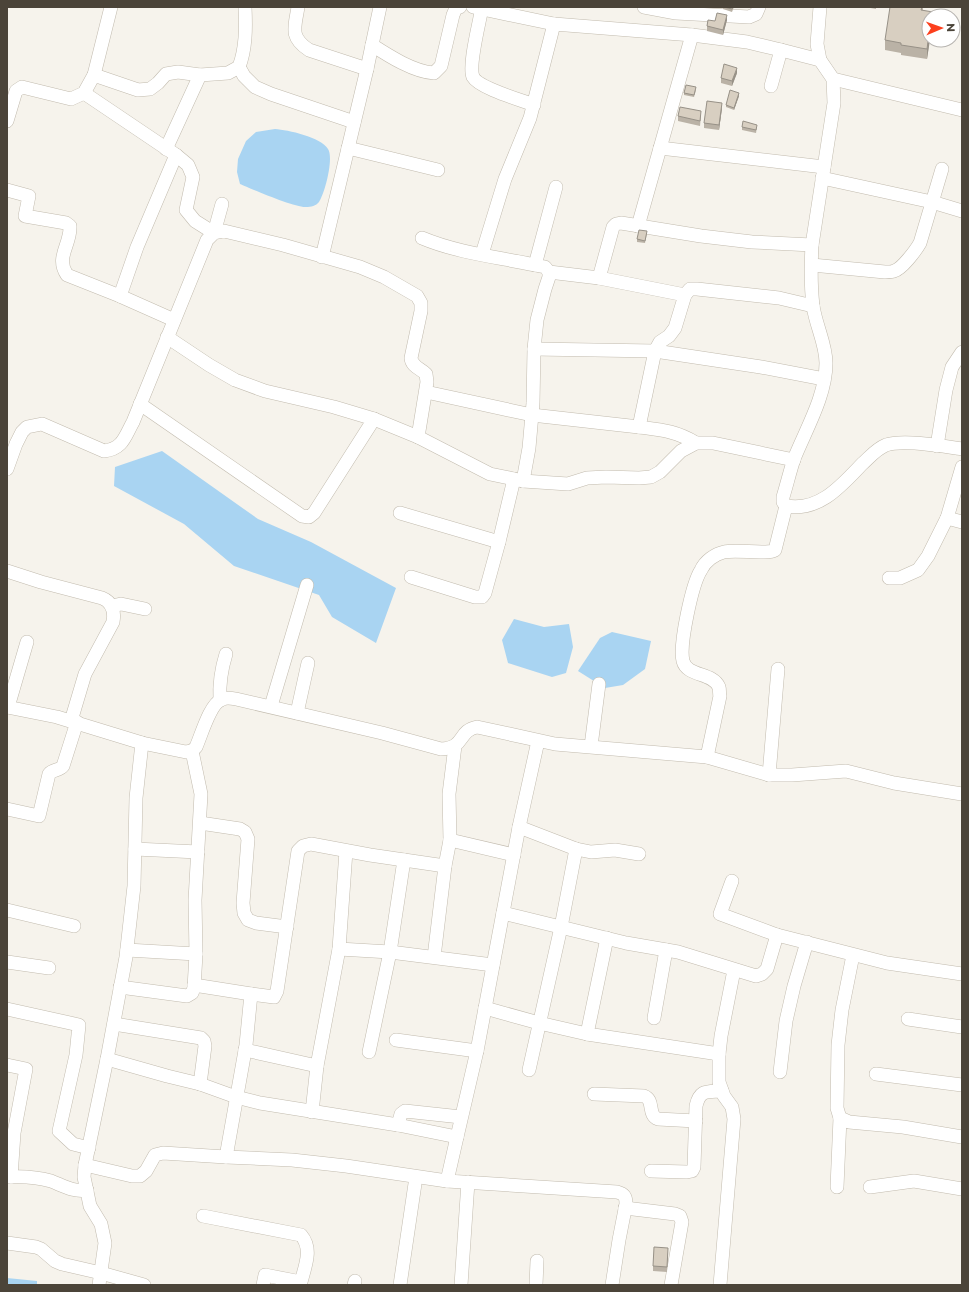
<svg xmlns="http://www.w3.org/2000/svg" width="969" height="1292" font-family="Montserrat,sans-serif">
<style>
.water{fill:#a9d4f2}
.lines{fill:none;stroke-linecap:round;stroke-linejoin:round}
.minor-casing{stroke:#c2bbae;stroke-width:14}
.minor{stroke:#fff;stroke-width:13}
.wall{fill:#bab2a6}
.shaded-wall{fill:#979187}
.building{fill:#d8cfc1;stroke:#979187}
</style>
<rect width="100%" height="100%" fill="#f6f3ec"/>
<g class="water">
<path d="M275,129C288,130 321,137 328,149C334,158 325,193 319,202C316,206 311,207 306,207C296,208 251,189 240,184L237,172L238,159L246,141L256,132Z"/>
<polygon points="162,451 258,519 311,542 396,588 376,643 332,617 319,595 234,566 184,524 114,486 115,467"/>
<polygon points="514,619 544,627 569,624 573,647 566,673 552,677 508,663 502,640"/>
<polygon points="612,632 651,641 645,669 623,685 605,688 578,671 600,638"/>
<polygon points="7,1278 37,1281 37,1285 7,1285"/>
</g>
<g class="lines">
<defs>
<g id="minor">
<path d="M298,7C295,27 289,37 309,50L367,69L372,45"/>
<path d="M380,7L372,45C389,56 414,72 434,73L441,66L453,15L456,8L460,7"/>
<polyline points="473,7 554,24 692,35 747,42 781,50 771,86"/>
<path d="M482,7C480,21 468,65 473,77C479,88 521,100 534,105"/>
<polyline points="644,7 676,13 749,17 756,14 759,7"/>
<path d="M820,7L817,44L820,60L833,79L834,103L812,245C811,263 811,289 813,306C816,326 826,344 826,363C826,396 806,429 794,459C790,471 787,484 783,497V502L786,506C819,512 841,486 862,464C870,457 876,449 886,445C903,439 943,446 962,449"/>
<polyline points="781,50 820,60"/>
<polyline points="239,67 244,76 255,87 271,94 354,122"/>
<polyline points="94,75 111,7"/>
<polyline points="833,79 962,110"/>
<polyline points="84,93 176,155 188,165 193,177 186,210 195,221 214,233 222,204"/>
<path d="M7,121L16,91L22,87L71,99L84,93L94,75L138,90L150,89L158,83L166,74L178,72L200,75L228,73L239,67C246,48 246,28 245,7"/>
<polyline points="348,148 438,170"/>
<polyline points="660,148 824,167"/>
<polyline points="166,149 200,75"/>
<polyline points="822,178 932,202 962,211"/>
<path d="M7,190L29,196L25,216L66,223L70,226C71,245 55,257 67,275L120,296L174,320"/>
<polyline points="638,226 692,35"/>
<path d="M422,238C458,253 497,257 535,265"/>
<polyline points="482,254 505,179 530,118 554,24"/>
<polyline points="322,257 367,69"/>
<path d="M812,265L885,272C888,272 892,272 894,271C902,269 916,250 920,243L942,169"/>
<polyline points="549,272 599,278 685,295"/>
<polyline points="599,278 613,227 616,224 621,223 701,236 752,242 812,245"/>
<polyline points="120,296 137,247 176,155"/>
<polyline points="534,349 655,351 761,367 824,379"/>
<polyline points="426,392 532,415 639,427 655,351 660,342 669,336 675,328 685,295 690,289 697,289 779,298 813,306"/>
<polyline points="140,404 302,516 309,517 314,513 374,419 334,407 265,391 235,380 209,365 167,337"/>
<polyline points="374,419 418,437 490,474 514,479 499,542 400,513"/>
<path d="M639,427C662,430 676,431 696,443"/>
<polyline points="937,446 946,390 952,367 962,352"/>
<path d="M7,469L16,444L22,432L27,427L42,424L104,451C123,449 125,436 133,422L207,240L214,233L224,231L283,245L360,267L384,277L417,296L421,303V311L411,358C412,367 420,368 426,374L427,382L418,437"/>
<polyline points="514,479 523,481 568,484 587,478 606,477 639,478 651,477 660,472 681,451 696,443 713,443 794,460"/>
<polyline points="523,481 529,448 533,403 534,349 537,320 545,289 549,277 549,272 545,267 535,265 556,187"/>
<polyline points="947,518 962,522"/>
<path d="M7,571L41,582L102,598C112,602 115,611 113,622L85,674L71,721"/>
<polyline points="411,577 475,597 482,597 485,593 499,542"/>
<polyline points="889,578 900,578 918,570 928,556 947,518 962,467"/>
<polyline points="112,606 121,604 145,609"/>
<path d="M220,700C219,683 221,670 226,654"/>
<polyline points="271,706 307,585"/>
<path d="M7,707L57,717L142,743L186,752L192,751L196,747C201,736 210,704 221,700C225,697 231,698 236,699L382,733L441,749C466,748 457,731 477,727L555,744L707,757L769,775H792L846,771L894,783L962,794"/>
<polyline points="8,707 27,642"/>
<polyline points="297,713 308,663"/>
<polyline points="591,746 599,684"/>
<path d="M707,757L720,696C719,694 720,690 719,687C713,672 687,677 683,661C679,645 692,584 701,570C705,561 715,554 724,552C737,549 767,555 775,550L786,506"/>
<polyline points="769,775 778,669"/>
<path d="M7,809L39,816L49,774C53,769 59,771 63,766L77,722"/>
<polyline points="200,823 240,829 245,832 248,839 243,903 244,913 248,920 256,923 287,927"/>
<polyline points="519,827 576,849 591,852 615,850 639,854"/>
<polyline points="450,840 514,855"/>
<polyline points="135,849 198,852"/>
<polyline points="732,881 720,914 777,935 887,963 962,974"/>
<polyline points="7,910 74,926"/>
<polyline points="503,913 626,943 678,952 756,976 762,974 767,969 777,935"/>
<polyline points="607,938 587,1034 719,1054"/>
<polyline points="339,949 390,952 493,965"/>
<polyline points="127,950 196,954 195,900 201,794 192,751"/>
<polyline points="853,955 842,1010 838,1045 837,1108 840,1118 849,1122 903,1127 962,1137"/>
<polyline points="434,957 445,866"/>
<polyline points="7,962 49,968"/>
<polyline points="194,985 251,994"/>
<polyline points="120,987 187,996 192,993 194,988 196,954"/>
<polyline points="485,1008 539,1023 587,1034"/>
<polyline points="7,1009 79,1025 76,1055 59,1131 73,1144 89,1148"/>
<polyline points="654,1018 666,950"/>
<polyline points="908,1019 962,1027"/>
<polyline points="114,1024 201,1038 204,1041 205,1046 200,1084"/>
<polyline points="396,1040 477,1051"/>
<polyline points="245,1050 317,1066 339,949 346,851"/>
<polyline points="369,1052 390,952 404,860"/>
<polyline points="107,1059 167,1076 200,1084 236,1097 260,1103 398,1125 457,1137 477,1051 519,827 538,741"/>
<polyline points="7,1065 26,1069 14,1133 11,1177"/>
<polyline points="529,1070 561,927 576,849"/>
<polyline points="780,1072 786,1021 794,986 807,942"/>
<polyline points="876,1074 962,1085"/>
<path d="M594,1094L644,1096C655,1100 647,1115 658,1119L696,1121"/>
<polyline points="312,1112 317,1066"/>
<polyline points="398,1125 401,1114 405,1111 461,1117"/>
<path d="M457,1137L447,1181L617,1192C624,1194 626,1196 626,1204L619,1240L612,1285"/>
<polyline points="226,1157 292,1160 346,1166 447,1181"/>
<polyline points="85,1165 132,1176 140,1176 146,1171 155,1155 163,1153 226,1157 246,1045 251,994 274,997 277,991 298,851 303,846 311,844 370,855 445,866 450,840 449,794 455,746"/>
<path d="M651,1171L687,1172L692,1171L694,1167L696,1106C700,1089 707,1092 722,1091"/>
<path d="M7,1177C22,1176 37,1177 51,1181C64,1186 73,1192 87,1190"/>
<polyline points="837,1187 840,1118"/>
<polyline points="870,1187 914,1181 962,1189"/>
<polyline points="625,1208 675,1214 680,1216 682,1222 671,1285"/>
<path d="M203,1216L301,1235C313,1249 305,1266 301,1282L265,1275L263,1285"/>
<polyline points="7,1243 36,1247 41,1249 55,1261 62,1264 101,1273 144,1285"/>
<polyline points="99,1285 105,1243 101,1224 90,1206 84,1177 85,1165 107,1059 126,957 134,886 136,798 142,743"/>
<polyline points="354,1285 355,1281"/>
<polyline points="400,1285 416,1177"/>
<polyline points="461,1285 468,1182"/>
<polyline points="536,1285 537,1261"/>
<polyline points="720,1285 734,1119 732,1107 724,1096 719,1082 719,1054 721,1036 734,970"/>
</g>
</defs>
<use href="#minor" class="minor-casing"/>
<use href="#minor" class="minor"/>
</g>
<g class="wall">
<polygon points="723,7 734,7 732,12 723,9"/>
<polygon points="865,7 876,7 876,9"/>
<polygon points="923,7 923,10 933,16 927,59 901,55 901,53 885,50 885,40"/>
<polygon points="727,20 723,35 707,31 707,26 715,21"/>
<polygon points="737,73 732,86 721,83 721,78"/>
<polygon points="696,90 694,97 684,95 684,93"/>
<polygon points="739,96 734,110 726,107 726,105"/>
<polygon points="722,108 719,130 704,128 704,123"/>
<polygon points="678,116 701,116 700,126 678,121"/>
<polygon points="742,127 757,127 756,133 742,130"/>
<polygon points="647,233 645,243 637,242 637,239"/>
<polygon points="668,1253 667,1272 653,1271 653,1266"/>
</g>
<g class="shaded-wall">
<polygon points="727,15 727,20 723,35 723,30"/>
<polygon points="929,34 929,40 930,40 927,59 927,49"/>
<polygon points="737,68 737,73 732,86 732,81"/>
<polygon points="739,93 739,96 734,110 734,108"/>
<polygon points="722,103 722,108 719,130 719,125"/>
</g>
<g class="building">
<polygon points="724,7 733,7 732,9"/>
<polygon points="890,7 922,7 921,10 933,12 932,16 929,16 929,34 927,49 901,45 901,43 885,40"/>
<polygon points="717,13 727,15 723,30 707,26 708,20 715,21"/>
<polygon points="724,64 737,68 732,81 721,78"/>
<polygon points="686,85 696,87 694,95 684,93"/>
<polygon points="730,90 739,93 734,108 726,105"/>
<polygon points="707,101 722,103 719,125 704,123"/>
<polygon points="680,107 701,111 700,121 678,116"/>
<polygon points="743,121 757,125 756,130 742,127"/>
<polygon points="639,230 647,231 645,241 637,239"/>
<polygon points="654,1247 668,1248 667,1267 653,1266"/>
</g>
<rect width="969" height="1292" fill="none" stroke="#4b4439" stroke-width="16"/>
<g transform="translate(941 28) rotate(88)"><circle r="19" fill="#ffffff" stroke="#b7b4b0"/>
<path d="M0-3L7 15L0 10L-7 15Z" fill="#fc3f1d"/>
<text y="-6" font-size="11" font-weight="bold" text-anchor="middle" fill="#4b4439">N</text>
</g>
</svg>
